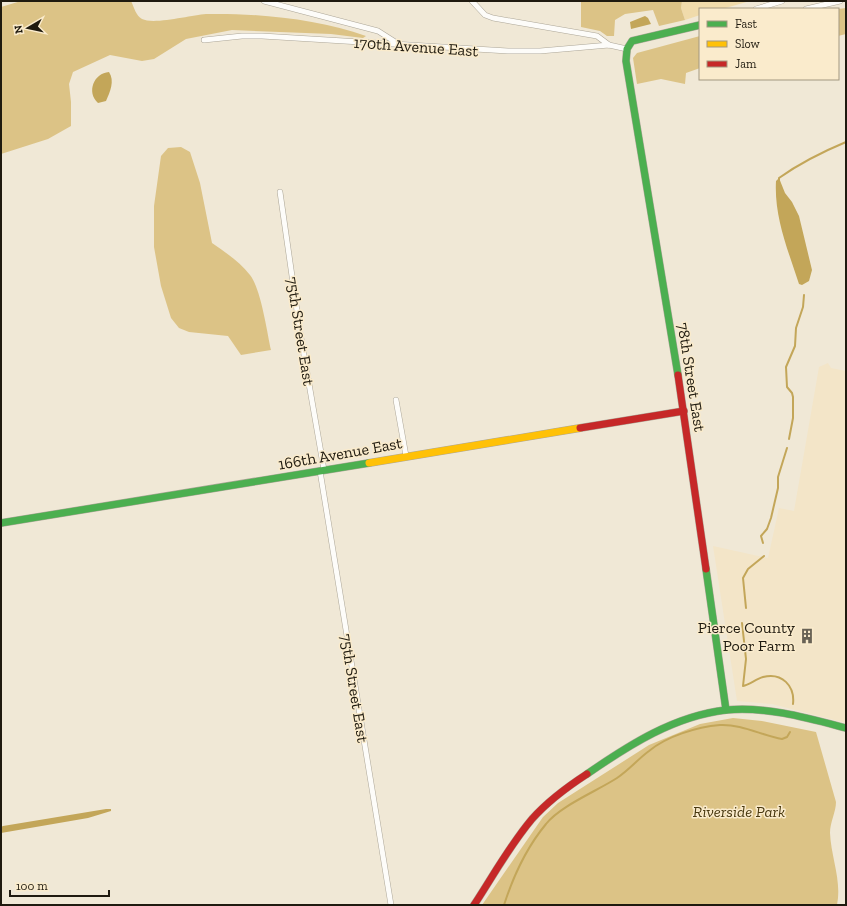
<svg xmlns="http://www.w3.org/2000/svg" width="847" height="906" font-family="'Zilla Slab',serif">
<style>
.built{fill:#f3e5c8}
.green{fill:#f0dbab}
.forest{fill:#dcc386}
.water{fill:#c3a659}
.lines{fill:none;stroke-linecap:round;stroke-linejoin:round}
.stream{stroke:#c3a659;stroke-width:2}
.street-casing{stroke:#aca698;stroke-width:6}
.fast-casing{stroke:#aca698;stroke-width:8}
.slow-casing{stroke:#aca698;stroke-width:8}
.jam-casing{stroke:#aca698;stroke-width:8}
.street{stroke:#fdfcf9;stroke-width:5}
.fast{stroke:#4caf50;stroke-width:7}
.slow{stroke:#ffc107;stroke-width:7}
.jam{stroke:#c62828;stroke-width:7}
.labels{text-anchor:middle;stroke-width:3;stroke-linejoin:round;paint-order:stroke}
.street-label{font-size:16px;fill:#1f1a0f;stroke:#faebcc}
.poi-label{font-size:16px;fill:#1f1a0f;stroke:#faebcc;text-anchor:end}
.park-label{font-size:16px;font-style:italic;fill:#493910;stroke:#faebcc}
</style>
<rect width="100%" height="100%" fill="#f0e8d6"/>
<polygon class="built" points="828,363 831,368 846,371 846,723 772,704 737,701 713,546 768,558 779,508 794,511 819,367"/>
<polygon class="green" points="682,1 750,1 722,9 700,9 700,15 685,20 681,8"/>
<g class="forest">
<path d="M21,1H131C134,7 136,16 142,19C154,25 191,15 206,14C257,13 318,19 366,36L363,38L331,34L232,30L186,39L154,59L142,61L110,55L73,72L69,84L71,102V126L48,139L1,154V7Z"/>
<polygon points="581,1 682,1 681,8 685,20 659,26 653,10 625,14 615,20 614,36 607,36 600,31 581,27"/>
<polygon points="846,8 846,34 838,36 838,9"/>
<polygon points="700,36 700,68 686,73 685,84 661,79 637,84 633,58 637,53"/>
<path d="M181,147L190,152L200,183L212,243C225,252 240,262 250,275C261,289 267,332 271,350L241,355L228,336L189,332L179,328L171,318L161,286L154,247V206L161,156L168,148Z"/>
<path d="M733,718L762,721L816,732L836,802C836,812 830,822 830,833C831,857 842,881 837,905H482L543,817L558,803L649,745L700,724Z"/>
</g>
<g class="water">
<polygon points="645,16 648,18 651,24 631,29 630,22"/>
<path d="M109,72C115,81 110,92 106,101L98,103C86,92 94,73 109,72Z"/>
<path d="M779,178L785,193L792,202L799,216L812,270L809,281L802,285L799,284C788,250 774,217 776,181Z"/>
<polygon points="106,809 111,809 111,811 88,818 1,833 1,827 3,826"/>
</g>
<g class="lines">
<g class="stream">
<path d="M779,181V178C800,163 822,152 846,142"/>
<polyline points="789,439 793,418 793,397 792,393 787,387 786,367 795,346 796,328 803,307 804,295"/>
<polyline points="763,543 761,536 767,529 771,518 778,488 778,477 787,448"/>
<polyline points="746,608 743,578 748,569 764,556"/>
<path d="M742,623L746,659L743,686C749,685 756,679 763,677C782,672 795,686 793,704"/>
<path d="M504,905C513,877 527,847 546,824C560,806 597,791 617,778C629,770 638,759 649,751C667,736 697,727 720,725C741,724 761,735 782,739L787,737L790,732"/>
</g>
<defs>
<g id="street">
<polyline points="264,1 378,31 400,45"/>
<polyline points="472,1 485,15 493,18 597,36 609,45"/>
<polyline points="756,9 782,1"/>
<polyline points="806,9 840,1"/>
<polyline points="204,40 242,36 262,36 508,51 540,51 609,45 627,49"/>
<polyline points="280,192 300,332 324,470"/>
<polyline points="396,400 406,456"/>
<polyline points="320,471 391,905"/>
</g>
<g id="fast">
<polyline points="678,375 626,61 627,49 632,41 700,25"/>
<polyline points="1,523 369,463"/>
<polyline points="706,569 726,710"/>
<path d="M587,774C629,745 674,716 726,710C766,706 808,718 846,728"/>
</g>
<polyline id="slow" points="369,463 580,428"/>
<g id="jam">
<polyline points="678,375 706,569"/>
<polyline points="580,428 684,411"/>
<path d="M474,905C493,876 510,845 532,819C548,801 567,787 587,774"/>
</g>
</defs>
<use href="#street" class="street-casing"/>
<use href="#fast" class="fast-casing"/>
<use href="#slow" class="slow-casing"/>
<use href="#jam" class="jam-casing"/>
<use href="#street" class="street"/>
<use href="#fast" class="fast"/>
<use href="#slow" class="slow"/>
<use href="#jam" class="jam"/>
</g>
<defs>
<symbol id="building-bare" viewBox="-9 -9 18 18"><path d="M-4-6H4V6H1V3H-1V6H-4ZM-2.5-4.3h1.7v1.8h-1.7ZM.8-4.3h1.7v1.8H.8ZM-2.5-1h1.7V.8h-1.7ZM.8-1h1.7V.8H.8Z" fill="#686255" stroke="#faebcc" stroke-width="2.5" paint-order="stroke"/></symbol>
</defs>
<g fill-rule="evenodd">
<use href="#building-bare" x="796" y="625" width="22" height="22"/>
</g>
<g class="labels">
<g class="street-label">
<text transform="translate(416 46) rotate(4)" y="6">170th Avenue East</text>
<text transform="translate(301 331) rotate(81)" y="6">75th Street East</text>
<text transform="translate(692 377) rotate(81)" y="6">78th Street East</text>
<text transform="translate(340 453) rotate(-10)" y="6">166th Avenue East</text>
<text transform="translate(355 688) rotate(81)" y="6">75th Street East</text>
</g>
<g class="poi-label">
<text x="795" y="633">Pierce County<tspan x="795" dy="18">Poor Farm</tspan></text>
</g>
<g class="park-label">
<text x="739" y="817">Riverside Park</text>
</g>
</g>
<rect width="847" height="906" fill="none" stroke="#1f1a0f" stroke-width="4"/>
<rect x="699" y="8" width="140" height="72" fill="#faebcc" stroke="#a29780"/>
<rect x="707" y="21" width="20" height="6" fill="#4caf50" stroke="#a29780"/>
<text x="735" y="28" font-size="12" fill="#1f1a0f">Fast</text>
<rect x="707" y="41" width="20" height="6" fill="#ffc107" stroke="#a29780"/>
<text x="735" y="48" font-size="12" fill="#1f1a0f">Slow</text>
<rect x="707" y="61" width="20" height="6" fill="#c62828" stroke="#a29780"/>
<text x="735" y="68" font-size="12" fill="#1f1a0f">Jam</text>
<g transform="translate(28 28) rotate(261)" stroke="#faebcc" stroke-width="3" paint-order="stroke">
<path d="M0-3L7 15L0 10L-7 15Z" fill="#1f1a0f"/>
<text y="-6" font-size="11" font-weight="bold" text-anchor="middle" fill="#1f1a0f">N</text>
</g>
<path d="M10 890v6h99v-6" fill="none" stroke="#1f1a0f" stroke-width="2"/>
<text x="16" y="890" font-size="12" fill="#1f1a0f" stroke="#faebcc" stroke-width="3" paint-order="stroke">100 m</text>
</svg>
